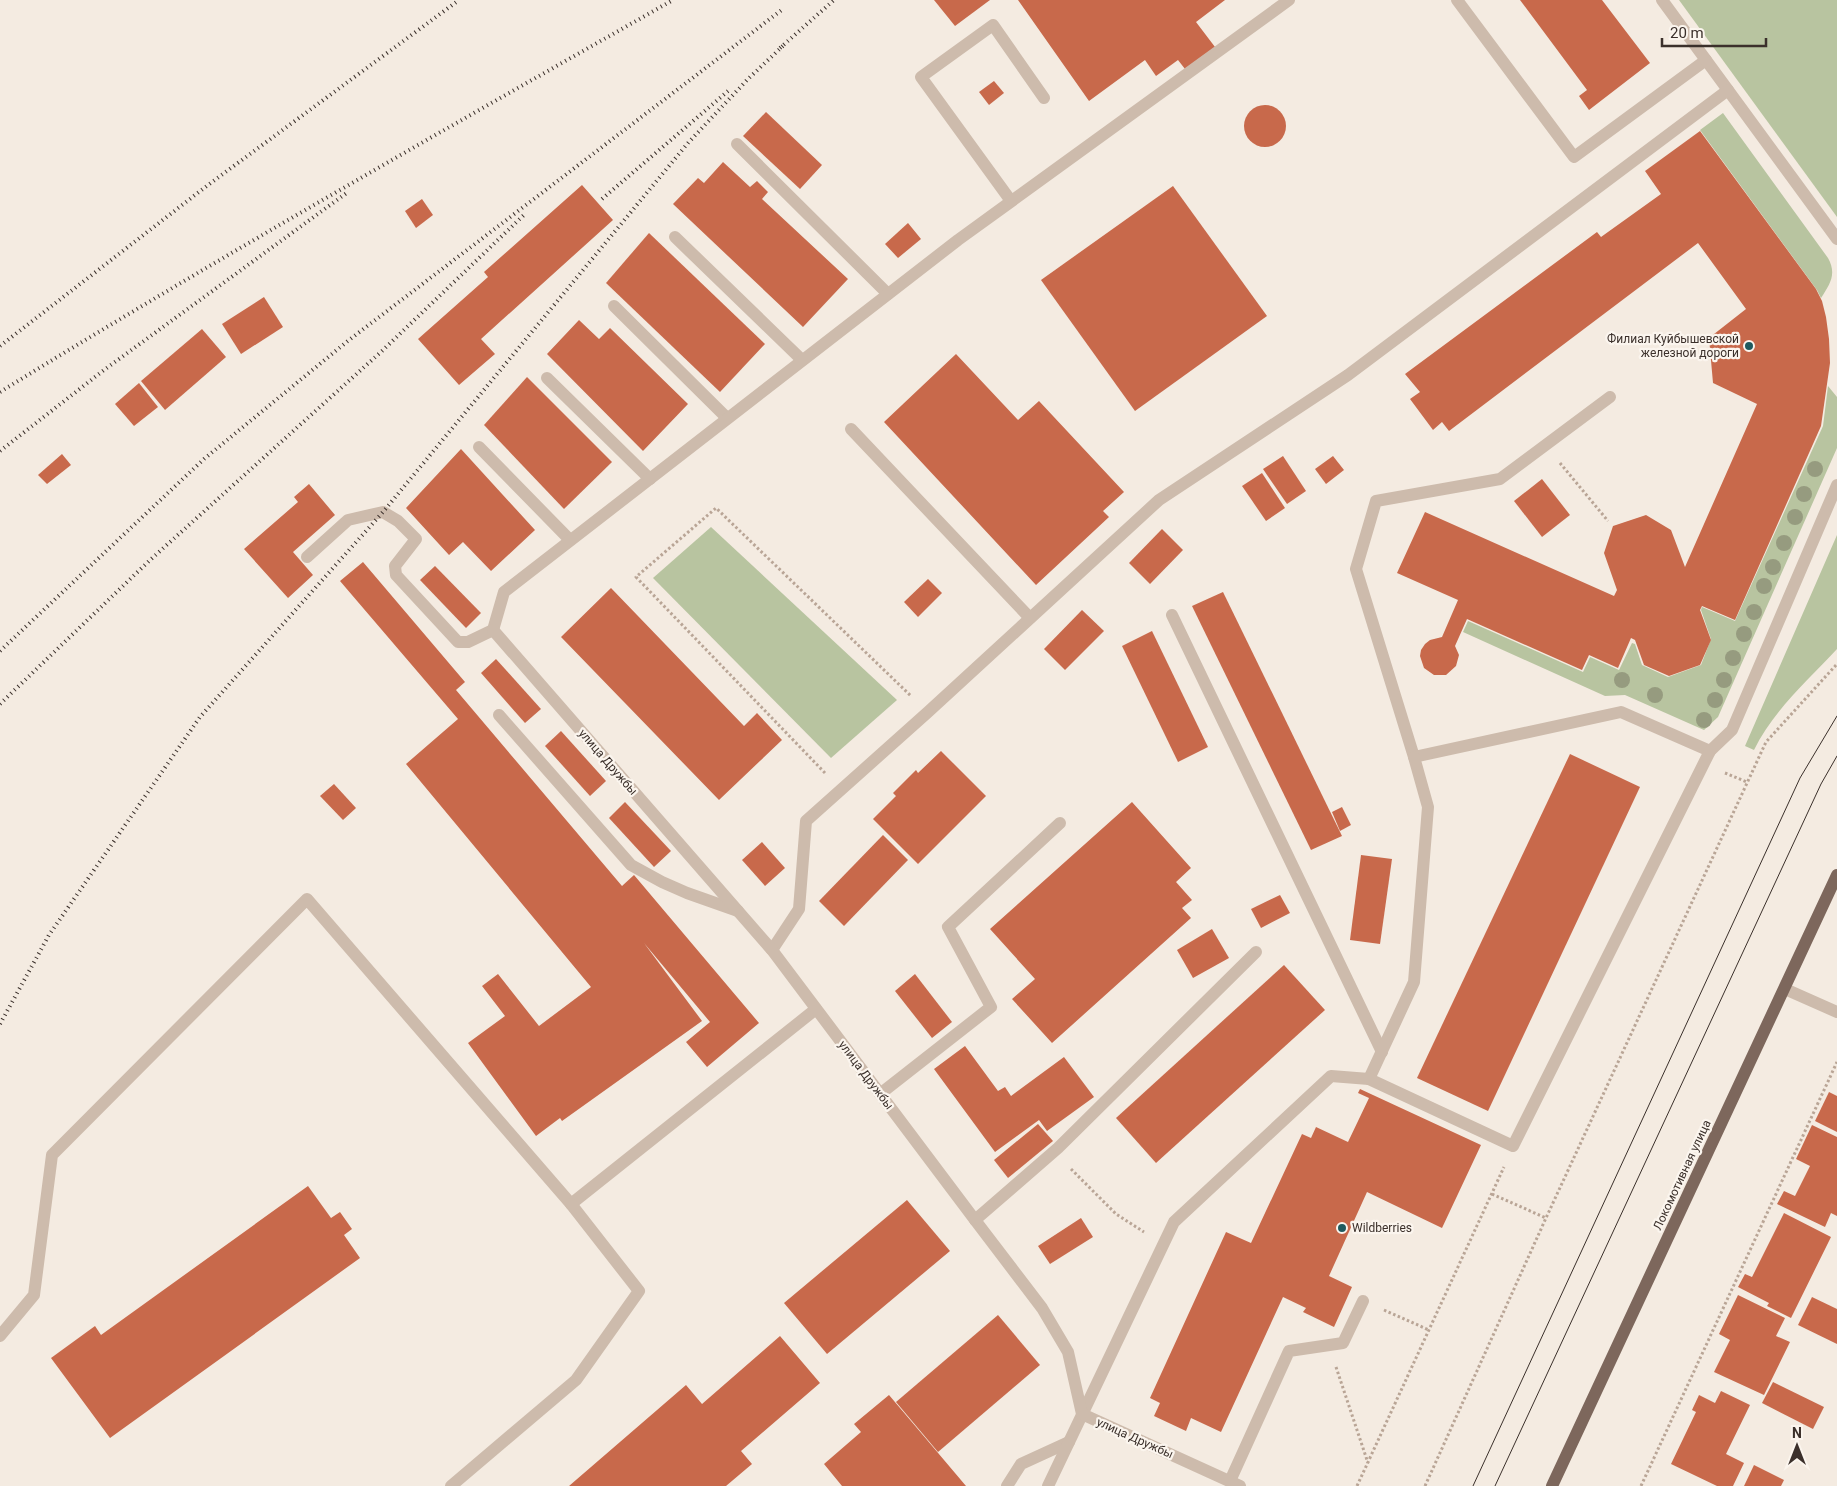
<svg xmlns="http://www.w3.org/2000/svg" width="1837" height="1486" font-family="Roboto,sans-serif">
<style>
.green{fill:#b8c4a0}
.building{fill:#c8694b}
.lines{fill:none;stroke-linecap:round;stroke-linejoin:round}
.path{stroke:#b9a596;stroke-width:3;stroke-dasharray:2.5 2.5;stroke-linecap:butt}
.service{stroke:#cdbbac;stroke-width:12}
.minor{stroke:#cdbbac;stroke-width:12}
.primary{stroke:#7d675c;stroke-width:12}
.tram{stroke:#3b302b;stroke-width:1}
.rail{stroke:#3b302b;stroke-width:4;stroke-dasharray:1 4;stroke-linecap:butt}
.tree{fill:#969b7f}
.poi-dot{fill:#1f5a5e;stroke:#fbf5ee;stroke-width:2}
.labels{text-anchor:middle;stroke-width:4.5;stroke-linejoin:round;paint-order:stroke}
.poi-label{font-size:12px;fill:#3b302b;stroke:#fbf5ee;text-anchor:end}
.street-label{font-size:12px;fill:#3b302b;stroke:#fbf5ee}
</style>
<rect width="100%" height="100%" fill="#f4ebe1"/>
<g class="green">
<polygon points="1679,0 1837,0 1837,217"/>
<path d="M1723,113L1828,258C1837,274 1830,284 1821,298L1817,290L1700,130Z"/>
<polygon points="1828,386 1837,397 1837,448 1718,717 1704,730 1625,695 1605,696 1463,632 1468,621 1583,672 1590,657 1619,670 1632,643 1635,644 1642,665 1668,677 1701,665 1711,639 1701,610 1702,607 1735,621 1823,426"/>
<polygon points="711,527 897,700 831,758 653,578"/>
<path d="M1837,535V649C1808,680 1773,711 1754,750L1745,746Z"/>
</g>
<g class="building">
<polygon points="934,0 990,0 955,26"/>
<polygon points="1018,0 1225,0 1196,22 1215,47 1185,69 1178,60 1156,76 1145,60 1089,101"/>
<polygon points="1520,0 1602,0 1650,63 1589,110 1579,96 1587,90"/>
<polygon points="994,81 1004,93 989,105 979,92"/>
<circle cx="1265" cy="126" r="21"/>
<polygon points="766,112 822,165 800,189 743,136"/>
<polygon points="1700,131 1816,289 1822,301 1826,317 1829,339 1830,363 1821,426 1735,620 1702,606 1700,610 1711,640 1700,665 1669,676 1644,665 1635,640 1631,638 1618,668 1589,655 1582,670 1467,619 1455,646 1459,655 1456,666 1446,675 1434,675 1424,668 1420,656 1421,650 1425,644 1430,640 1442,637 1458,600 1397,573 1425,512 1614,596 1617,590 1604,553 1613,526 1646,515 1671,530 1685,567 1757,404 1713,383 1709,338 1746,309 1698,243 1449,431 1442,422 1433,430 1410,399 1420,392 1405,374 1597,232 1601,237 1661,194 1645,171"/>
<polygon points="723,162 750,187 757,181 768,192 762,199 848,279 803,327 673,204 698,178 704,183"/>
<polygon points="582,185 613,220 481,339 495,354 459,385 418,339 488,277 484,272"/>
<polygon points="1173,186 1267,316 1135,411 1041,280"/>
<polygon points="422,199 433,215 416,228 405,211"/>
<polygon points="908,223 921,239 898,258 885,244"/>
<polygon points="649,233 765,344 720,392 606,283"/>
<polygon points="264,297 283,327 241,354 222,324"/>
<polygon points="579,320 599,339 610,328 688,404 643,451 547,354"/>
<polygon points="202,329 226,357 165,410 141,381"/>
<polygon points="956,354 1018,420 1039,401 1124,492 1103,511 1109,517 1036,585 884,422"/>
<polygon points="527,377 612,462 564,509 484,425"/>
<polygon points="139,383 158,407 134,426 115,404"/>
<polygon points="461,449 535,530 491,571 463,542 449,555 406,508"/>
<polygon points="62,454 71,465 47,484 38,475"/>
<polygon points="1283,456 1306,491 1287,504 1263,469"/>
<polygon points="1333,456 1344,470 1326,484 1315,469"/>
<polygon points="1262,473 1285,508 1266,521 1242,486"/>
<polygon points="1542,479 1570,515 1542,537 1514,501"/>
<polygon points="309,484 335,515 293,552 313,575 288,598 244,549 298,502 294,497"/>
<polygon points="1162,529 1183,550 1150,584 1129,563"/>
<polygon points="363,562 465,682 456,690 622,886 634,875 759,1023 707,1067 686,1042 710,1022 644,943 702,1021 562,1121 560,1118 536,1136 468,1043 505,1016 482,986 498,974 539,1026 591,987 406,764 458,719 340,581"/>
<polygon points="435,566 481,613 466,628 420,580"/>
<polygon points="928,579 942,593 918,617 904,602"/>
<polygon points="611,588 744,726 757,713 782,740 719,800 561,637"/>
<polygon points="1223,592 1342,836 1311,850 1192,606"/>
<polygon points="1082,610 1104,631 1065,670 1044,649"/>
<polygon points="1152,631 1208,747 1178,762 1122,646"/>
<polygon points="496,659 541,709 525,723 481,673"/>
<polygon points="561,731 606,781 590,796 545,746"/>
<polygon points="941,751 986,796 918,864 873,819 896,796 893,793 916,770 918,773"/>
<polygon points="1570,754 1640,787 1488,1111 1417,1078"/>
<polygon points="334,784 356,808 343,820 320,796"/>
<polygon points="625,802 671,851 654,867 609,818"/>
<polygon points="1132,802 1191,868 1176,882 1192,900 1182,908 1191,918 1052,1043 1012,999 1035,979 990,929"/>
<polygon points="1342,807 1351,825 1340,831 1332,812"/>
<polygon points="883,835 908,860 844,926 819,901"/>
<polygon points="762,842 785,868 765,886 742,860"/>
<polygon points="1361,855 1392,859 1380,944 1350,940"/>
<polygon points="1280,895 1290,913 1261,928 1251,909"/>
<polygon points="1212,929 1229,958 1193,978 1177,950"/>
<polygon points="1284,965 1325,1010 1156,1163 1116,1118"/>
<polygon points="915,974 952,1022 932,1038 895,991"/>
<polygon points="965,1046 998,1091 1005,1087 1011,1096 1064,1057 1094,1097 1047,1131 1039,1120 995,1152 934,1069"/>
<polygon points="1360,1089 1481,1145 1442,1228 1367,1192 1329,1276 1352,1287 1334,1327 1303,1312 1306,1308 1283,1297 1221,1432 1191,1418 1186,1431 1154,1416 1160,1403 1150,1398 1226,1232 1251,1243 1302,1134 1311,1138 1316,1127 1348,1142 1369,1098 1358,1093"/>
<polygon points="1829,1092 1837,1096 1837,1132 1815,1121"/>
<polygon points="1038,1124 1053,1141 1008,1178 994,1160"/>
<polygon points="1812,1125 1837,1137 1837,1216 1831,1213 1825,1227 1777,1204 1784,1191 1795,1196 1810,1166 1796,1159"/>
<polygon points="308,1186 331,1218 340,1212 352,1229 344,1235 360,1258 110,1438 51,1358 95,1326 101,1335"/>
<polygon points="907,1200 950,1251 827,1354 784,1303"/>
<polygon points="1784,1213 1831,1237 1791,1318 1767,1306 1769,1303 1738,1287 1745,1274 1752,1277"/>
<polygon points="1081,1218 1093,1237 1050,1264 1038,1246"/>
<polygon points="1738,1295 1785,1318 1776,1336 1790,1342 1764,1395 1714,1372 1730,1340 1719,1334"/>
<polygon points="1812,1297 1837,1309 1837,1344 1798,1325"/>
<polygon points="998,1315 1040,1365 938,1452 896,1402"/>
<polygon points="780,1336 820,1383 741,1451 752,1464 726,1486 569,1486 686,1385 702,1404"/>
<polygon points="1773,1382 1824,1407 1813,1429 1762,1403"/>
<polygon points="1721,1391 1750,1405 1726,1454 1744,1463 1733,1486 1717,1486 1671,1464 1696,1412 1692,1410 1699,1395 1715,1403"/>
<polygon points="889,1395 966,1486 842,1486 824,1464 861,1432 854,1424"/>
<polygon points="1754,1465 1784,1480 1781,1486 1744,1486"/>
</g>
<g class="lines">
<g class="path">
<polyline points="1560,463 1608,521"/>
<polyline points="825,773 636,577 716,508 911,696"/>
<polyline points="1725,773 1747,782"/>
<polyline points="1071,1169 1116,1214 1144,1232"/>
<polyline points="1492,1194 1546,1218"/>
<polyline points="1384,1310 1429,1330"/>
<polyline points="1336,1367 1368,1463"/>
<polyline points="1357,1486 1504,1167"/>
<polyline points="1425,1486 1546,1218 1766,742 1837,664"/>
<polyline points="1641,1486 1837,1062"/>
</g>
<g class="service">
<polyline points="1457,0 1574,157 1706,60"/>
<polyline points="1662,0 1837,239"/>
<polyline points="737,144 888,294"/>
<polyline points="1011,201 921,77 993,25 1044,98"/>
<polyline points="675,237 802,360"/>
<polyline points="614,306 727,418"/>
<polyline points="547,378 650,479"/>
<polyline points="1610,397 1500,479 1376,501 1356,569 1414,757 1621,712 1710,751"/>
<polyline points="851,429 1030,618"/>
<polyline points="479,447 570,540"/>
<polyline points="307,557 348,520 383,512 398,521 416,539 395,566 396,575 458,642 468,642 493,630 504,592 958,240 1289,0"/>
<polyline points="1172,615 1382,1052"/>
<polyline points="499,715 631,865 662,882 687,893 738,911"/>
<polyline points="772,950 799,909 806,821 928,712 1159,500 1348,375 1728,90"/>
<polyline points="1369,1079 1414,982 1428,807 1414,757"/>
<polyline points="880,1094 991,1007 948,927 1060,823"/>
<polyline points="975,1220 1058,1148 1256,952"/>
<polyline points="0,1336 34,1295 52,1155 307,899 571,1204 816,1009"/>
<polyline points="1230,1481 1289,1351 1343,1343 1363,1301"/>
<polyline points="451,1486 576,1380 639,1291 571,1204"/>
<polyline points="1007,1486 1021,1464 1069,1442"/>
<polyline points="1048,1486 1174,1222 1331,1076 1369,1079 1513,1146 1710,751 1732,730 1837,485"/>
</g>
<g class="minor">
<polyline points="493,630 772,950 975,1220 1042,1308 1068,1352 1082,1414 1240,1486"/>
<polyline points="1785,989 1837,1012"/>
</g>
<polyline class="primary" points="1552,1486 1837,875"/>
<g class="tram">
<polyline points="1473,1486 1800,778 1837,716"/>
<polyline points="1495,1486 1821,784 1837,756"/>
</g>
<g class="rail">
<polyline points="780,48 834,0"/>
<polyline points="602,199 728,91"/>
<polyline points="0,346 208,185 459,0"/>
<path d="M0,392C221,256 447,128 673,0"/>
<polyline points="0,451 104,370 348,192"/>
<polyline points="0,651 204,459 349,340 783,9"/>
<polyline points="0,704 149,561 382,351 526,213"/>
<polyline points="0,1024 49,935 200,717 383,512 688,143 748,79 785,44"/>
</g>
</g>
<g class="tree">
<circle cx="1815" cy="469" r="8"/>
<circle cx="1804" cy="494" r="8"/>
<circle cx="1795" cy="517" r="8"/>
<circle cx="1784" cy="543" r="8"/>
<circle cx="1773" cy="567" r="8"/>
<circle cx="1764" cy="586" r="8"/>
<circle cx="1754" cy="612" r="8"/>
<circle cx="1744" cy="634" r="8"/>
<circle cx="1733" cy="658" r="8"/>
<circle cx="1622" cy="680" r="8"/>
<circle cx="1724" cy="680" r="8"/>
<circle cx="1655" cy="695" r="8"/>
<circle cx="1715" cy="700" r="8"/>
<circle cx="1704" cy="720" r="8"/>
</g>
<g class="poi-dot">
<circle cx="1749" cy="346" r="5"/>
<circle cx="1342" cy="1228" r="5"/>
</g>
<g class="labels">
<g class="poi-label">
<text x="1739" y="343">Филиал Куйбышевской<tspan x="1739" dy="14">железной дороги</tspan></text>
<text x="1352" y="1232" text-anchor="start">Wildberries</text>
</g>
<g class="street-label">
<text transform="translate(608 762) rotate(49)" y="4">улица Дружбы</text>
<text transform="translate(866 1075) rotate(53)" y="4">улица Дружбы</text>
<text transform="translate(1682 1175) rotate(-65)" y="4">Локомотивная улица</text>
<text transform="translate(1135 1438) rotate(24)" y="4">улица Дружбы</text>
</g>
</g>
<g transform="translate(1797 1446)" stroke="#fbf5ee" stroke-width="4" paint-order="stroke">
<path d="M0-4L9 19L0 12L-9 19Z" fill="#3b302b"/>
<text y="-8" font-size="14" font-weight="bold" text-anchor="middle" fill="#3b302b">N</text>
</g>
<path d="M1662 38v8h104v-8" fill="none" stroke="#3b302b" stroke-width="2.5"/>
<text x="1670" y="38" font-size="15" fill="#3b302b" stroke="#fbf5ee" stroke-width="4" paint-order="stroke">20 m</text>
</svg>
